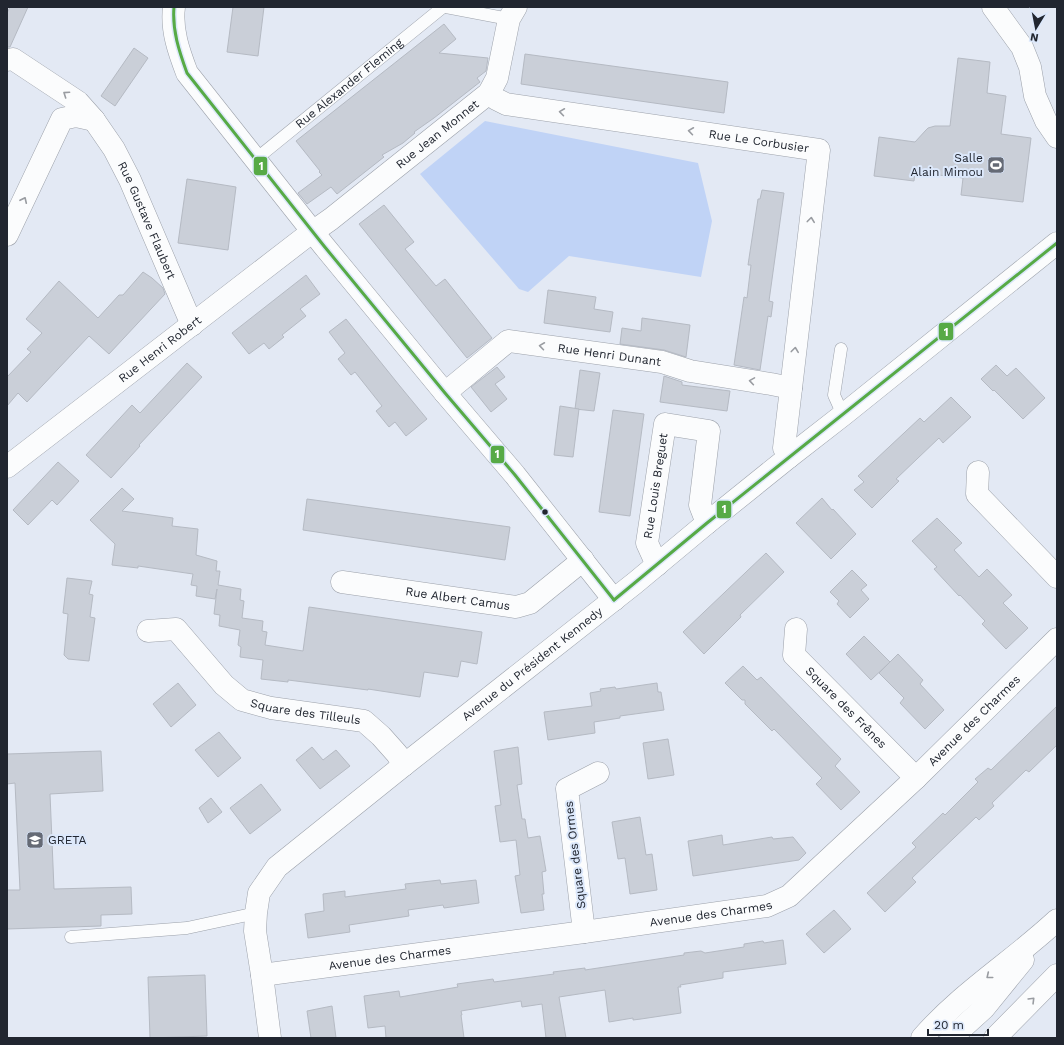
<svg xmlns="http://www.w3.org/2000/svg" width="1064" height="1045" font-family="'Work Sans',sans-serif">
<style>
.green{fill:#c0d3f6}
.building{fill:#cacfd8;stroke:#b5bac3}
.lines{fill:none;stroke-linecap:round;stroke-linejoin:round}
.lane-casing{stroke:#9ca1aa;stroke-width:13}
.street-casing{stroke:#9ca1aa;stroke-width:23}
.secondary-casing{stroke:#9ca1aa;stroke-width:23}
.lane{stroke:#fbfcfd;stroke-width:12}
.street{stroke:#fbfcfd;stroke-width:22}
.secondary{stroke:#fbfcfd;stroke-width:22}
.bus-1-casing{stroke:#dce8fb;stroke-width:6}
.bus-1{stroke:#57aa46;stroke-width:3}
.oneway{stroke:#999ca1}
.bus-dot{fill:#212630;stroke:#dce8fb;stroke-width:1.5}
.labels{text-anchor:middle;stroke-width:4;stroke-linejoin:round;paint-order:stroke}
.street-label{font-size:12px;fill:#212630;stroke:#dce8fb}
.poi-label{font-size:12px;fill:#212630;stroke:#dce8fb;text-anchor:end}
.line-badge{stroke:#dce8fb;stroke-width:1.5}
.badge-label{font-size:11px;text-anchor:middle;font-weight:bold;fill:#fff}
</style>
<rect width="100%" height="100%" fill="#e3e9f4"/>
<polygon class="green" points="485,121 698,163 712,221 701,277 569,256 528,292 519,289 420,174"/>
<g class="building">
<polygon points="10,7 28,7 10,47 7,47 7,13"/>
<polygon points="233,7 264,7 258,56 227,52"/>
<polygon points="444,24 456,39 439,53 488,58 486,71 477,78 480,82 434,118 414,132 415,133 403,143 382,155 384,157 337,194 331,187 307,204 298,193 322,175 319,172 320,171 296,141"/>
<polygon points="134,48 148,58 115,106 101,96"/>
<polygon points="525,54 728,82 724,113 521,84"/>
<polygon points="958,58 990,62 987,93 1006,96 1001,134 1031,138 1023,202 961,195 963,178 915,172 914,181 874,176 879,137 915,142 926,130 928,128 935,126 950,126"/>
<polygon points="187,179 236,187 228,250 178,243"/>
<polygon points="762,190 784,193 769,301 773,302 771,317 768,316 760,370 734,365 744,297 747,298 751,265 748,265 758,199 760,199"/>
<polygon points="384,205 414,242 405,249 436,286 445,279 492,338 467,358 359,224"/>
<polygon points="143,272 152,278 163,288 165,294 109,354 89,336 27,402 18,393 7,406 7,377 31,352 27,349 42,333 26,319 59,281 98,318 119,295 123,295"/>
<polygon points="306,275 320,294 300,309 306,316 282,335 284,337 269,349 264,343 249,354 232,333"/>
<polygon points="548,290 596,297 594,309 613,312 610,332 544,323"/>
<polygon points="642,318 690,325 686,357 664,350 620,344 622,328 641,331"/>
<polygon points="346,319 399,385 427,419 406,436 395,422 389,427 376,411 382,406 355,372 351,375 338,359 345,353 329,332"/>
<polygon points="187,363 202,377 139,445 140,446 111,478 86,455 132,405 140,413"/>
<polygon points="996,365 1007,376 1016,368 1045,398 1023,419 994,390 993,391 981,379"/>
<polygon points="497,367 505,377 495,384 507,399 491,412 471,387"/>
<polygon points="580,370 600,373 594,411 575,409"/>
<polygon points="664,376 682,382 682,385 730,391 727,411 660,402"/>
<polygon points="951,397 971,417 943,443 939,438 896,479 899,481 872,508 854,490 864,482 858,476 920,418 924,422"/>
<polygon points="560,406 579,409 573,457 554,455"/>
<polygon points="613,410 644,414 630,516 599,512"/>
<polygon points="58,462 79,481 57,505 52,500 28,525 13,510"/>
<polygon points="122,488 134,499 122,511 173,518 172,526 198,529 196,555 217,561 216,571 220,571 218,585 241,589 240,600 244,601 242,618 263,621 262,631 267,632 265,645 303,651 309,607 482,632 477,664 461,661 458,677 424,672 420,697 368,689 368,690 288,680 288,682 261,679 263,660 240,657 241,647 238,645 240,630 219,626 220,615 214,614 217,589 215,599 196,596 197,586 191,585 193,574 138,566 138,568 112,565 115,544 90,520"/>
<polygon points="822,498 832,510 833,509 856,534 831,559 796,523"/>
<polygon points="307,499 510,527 505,560 303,530"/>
<polygon points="937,518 962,543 954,550 979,577 987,569 1012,595 1003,603 1028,628 1006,649 982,624 985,621 960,595 959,596 934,569 937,567 912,541"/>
<polygon points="766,553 784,572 740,615 741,617 704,654 683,632"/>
<polygon points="852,570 867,585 861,590 869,599 850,618 837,604 839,601 830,592"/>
<polygon points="67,578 92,581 89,594 93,595 90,617 95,618 89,661 68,659 64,655 68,614 63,613"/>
<polygon points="864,636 890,662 871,680 846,654"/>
<polygon points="898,654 923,680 920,684 944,710 925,729 900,703 904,698 879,673"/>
<polygon points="743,666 757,680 761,677 841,759 835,766 860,792 841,810 816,784 822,778 774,729 772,731 745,704 745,700 742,700 725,683"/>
<polygon points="178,683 196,705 171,727 153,704"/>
<polygon points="657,683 658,692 661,692 664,710 620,716 620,718 594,722 595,733 548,740 544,712 592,706 590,693 601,691 600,689 615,687 616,689"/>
<polygon points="1057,706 1057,745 1029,772 1026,770 992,803 994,806 979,820 976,817 912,878 916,882 885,912 867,893 916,847 912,843 943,813 945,815 978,782 975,779 988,768 991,770"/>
<polygon points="219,732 241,758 218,777 195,750"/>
<polygon points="668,739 674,775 648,779 643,743"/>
<polygon points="312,747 323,760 336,750 350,766 320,789 296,760"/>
<polygon points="518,747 522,784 517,785 522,819 525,819 528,838 540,836 546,871 542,872 544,894 542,894 544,910 521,913 515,876 520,875 516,840 500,842 495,806 501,805 494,751"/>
<polygon points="101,751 103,791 50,794 54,889 131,887 132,914 101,915 101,926 7,929 7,890 20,890 15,783 7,784 7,754"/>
<polygon points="261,784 281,810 250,834 230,808"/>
<polygon points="211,798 222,812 208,823 199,808"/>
<polygon points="640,817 646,855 652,854 657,890 630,894 625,858 618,859 612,822"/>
<polygon points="722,835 723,845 772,837 773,839 793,837 806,853 799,860 693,876 688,841"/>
<polygon points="440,880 441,884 476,880 479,903 444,908 443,905 408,910 409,916 349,925 350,932 308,938 305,914 324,911 323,894 345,891 345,897 406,889 405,884"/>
<polygon points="834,910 851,929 824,953 806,934"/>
<polygon points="783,940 786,964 723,972 723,978 680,985 681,987 678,987 681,1013 641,1019 633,1020 633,1018 609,1022 605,990 559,997 566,1038 546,1038 542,1004 522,1007 521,1001 461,1011 462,1015 461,1015 464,1038 386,1038 385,1026 368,1028 364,996 399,991 400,997 458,987 457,984 493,979 494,982 554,974 553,972 585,968 585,970 684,955 684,953 701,951 705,953 744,947 744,944 763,941 764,943"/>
<polygon points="205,975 207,1036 150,1038 148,977"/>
<polygon points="332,1006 336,1038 311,1038 307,1011"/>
</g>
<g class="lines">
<defs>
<g id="lane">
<polyline points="446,7 509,19"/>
<path id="s1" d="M256,159L443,7"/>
<polyline points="841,349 834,395 843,415"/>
<polyline points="71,937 187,928 256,913"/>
</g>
<g id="street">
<path d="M174,7C171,30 179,52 187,73L324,246L445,393L515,475L614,600"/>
<polyline points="993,7 1022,47 1030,67 1035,96 1046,121 1057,137"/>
<path id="s2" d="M7,60L13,59L78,102L94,120L114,149L130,180L192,325"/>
<path id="s3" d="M489,93L496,99L506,104L819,150L784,448L789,457"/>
<polyline points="7,235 62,119 76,116 94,120"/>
<path id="s4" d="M445,393L508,341L662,362L690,371L771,384L791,388"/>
<path id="s5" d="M7,467L304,238L331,219L489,93L497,78L509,19L516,7"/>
<polyline points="978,472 977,494 1057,577"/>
<path id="s6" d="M657,565L647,543L665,424L709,431L700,505L707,523"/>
<path id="s7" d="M342,582L516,607L530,603L583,560"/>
<path id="s8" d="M796,629L794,655L916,778"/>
<path id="s9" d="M148,631L176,629L224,685L242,700L271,708L364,721L381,736L397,754L404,765"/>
<polyline points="584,932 567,789 598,773"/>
<path id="s10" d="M262,975L584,932L767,906L789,896L916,778L1057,639"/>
</g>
<g id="secondary">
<path id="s11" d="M270,1038L262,975L255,931L256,913L259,893L277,867L404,765L635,583L707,523L789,457L843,415L1057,243"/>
<path d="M922,1038C962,992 1013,961 1057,920"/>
<polyline points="951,1038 984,1008 1023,960"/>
<polyline points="995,1038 1057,975"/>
</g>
</defs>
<use href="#lane" class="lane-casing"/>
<use href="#street" class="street-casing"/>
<use href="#secondary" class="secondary-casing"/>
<use href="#lane" class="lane"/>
<use href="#street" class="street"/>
<use href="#secondary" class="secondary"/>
<defs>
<g id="bus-1">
<path d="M174,7C172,30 179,51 187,73L324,246L445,393L515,475L614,600"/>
<polyline points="614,600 707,523 1057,243"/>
</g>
</defs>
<use href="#bus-1" class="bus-1-casing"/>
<use href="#bus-1" class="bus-1"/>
</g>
<defs><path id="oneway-chevron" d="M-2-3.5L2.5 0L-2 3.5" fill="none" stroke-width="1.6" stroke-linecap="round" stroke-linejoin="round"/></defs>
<g class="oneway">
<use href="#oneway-chevron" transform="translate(66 94) rotate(-146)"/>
<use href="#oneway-chevron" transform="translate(562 112) rotate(-172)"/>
<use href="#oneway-chevron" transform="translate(691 131) rotate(-172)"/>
<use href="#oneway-chevron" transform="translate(24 200) rotate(-65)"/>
<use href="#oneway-chevron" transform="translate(811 220) rotate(-83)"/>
<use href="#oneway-chevron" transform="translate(542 346) rotate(-172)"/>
<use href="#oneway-chevron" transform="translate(795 350) rotate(-83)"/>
<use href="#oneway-chevron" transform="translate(752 381) rotate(-171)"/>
<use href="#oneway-chevron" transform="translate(989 976) rotate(141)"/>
<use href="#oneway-chevron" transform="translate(1032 1000) rotate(-45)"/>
</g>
<defs>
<symbol id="stadium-square" viewBox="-11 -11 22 22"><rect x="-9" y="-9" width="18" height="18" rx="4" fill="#656a75" stroke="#dce8fb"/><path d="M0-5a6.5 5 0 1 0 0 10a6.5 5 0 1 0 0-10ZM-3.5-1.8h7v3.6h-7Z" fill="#fff"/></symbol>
<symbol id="university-square" viewBox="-11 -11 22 22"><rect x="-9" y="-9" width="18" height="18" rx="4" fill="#656a75" stroke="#dce8fb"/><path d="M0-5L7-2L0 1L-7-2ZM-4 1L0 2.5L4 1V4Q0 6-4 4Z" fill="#fff"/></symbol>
</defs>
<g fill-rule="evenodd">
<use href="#stadium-square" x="986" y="155" width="20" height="20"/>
<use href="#university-square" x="25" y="830" width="20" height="20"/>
</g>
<circle class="bus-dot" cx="545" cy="512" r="3.5"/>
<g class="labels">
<g class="street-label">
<text dy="4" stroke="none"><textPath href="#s1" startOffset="120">Rue Alexander Fleming</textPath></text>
<text dy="4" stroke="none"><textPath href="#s5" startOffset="544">Rue Jean Monnet</textPath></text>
<text dy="4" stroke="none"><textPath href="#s3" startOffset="276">Rue Le Corbusier</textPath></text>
<text dy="4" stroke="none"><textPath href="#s2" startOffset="222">Rue Gustave Flaubert</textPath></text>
<text dy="4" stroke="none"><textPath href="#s5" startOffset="193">Rue Henri Robert</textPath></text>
<text dy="4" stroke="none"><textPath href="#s4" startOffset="184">Rue Henri Dunant</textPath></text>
<text dy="4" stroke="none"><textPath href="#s6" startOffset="82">Rue Louis Breguet</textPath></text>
<text dy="4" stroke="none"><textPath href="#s7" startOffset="117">Rue Albert Camus</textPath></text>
<text dy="4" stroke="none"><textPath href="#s11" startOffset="504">Avenue du Président Kennedy</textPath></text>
<text dy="4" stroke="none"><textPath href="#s8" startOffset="100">Square des Frênes</textPath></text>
<text dy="4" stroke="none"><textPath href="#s9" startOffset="190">Square des Tilleuls</textPath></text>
<text dy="4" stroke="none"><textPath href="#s10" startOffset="789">Avenue des Charmes</textPath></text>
<text transform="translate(575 855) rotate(-97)" y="4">Square des Ormes</text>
<text dy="4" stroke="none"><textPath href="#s10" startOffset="453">Avenue des Charmes</textPath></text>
<text dy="4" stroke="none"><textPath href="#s10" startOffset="129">Avenue des Charmes</textPath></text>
</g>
<g class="poi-label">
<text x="983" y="162">Salle<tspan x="983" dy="14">Alain Mimou</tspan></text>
<text x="48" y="844" text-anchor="start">GRETA</text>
</g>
</g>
<g class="line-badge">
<rect x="253" y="156" width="15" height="20" rx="4" fill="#57aa46"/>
<rect x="938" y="322" width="16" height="19" rx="4" fill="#57aa46"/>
<rect x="490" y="445" width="15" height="19" rx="4" fill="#57aa46"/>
<rect x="716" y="500" width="16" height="19" rx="4" fill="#57aa46"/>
</g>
<g class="badge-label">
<text x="261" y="170">1</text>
<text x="946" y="336">1</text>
<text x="497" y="458">1</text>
<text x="724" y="513">1</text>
</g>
<rect width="1064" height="1045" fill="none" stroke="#212630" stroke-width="16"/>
<g transform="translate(1036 28) rotate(190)" stroke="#dce8fb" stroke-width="3" paint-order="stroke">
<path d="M0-3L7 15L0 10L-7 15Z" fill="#212630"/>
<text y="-6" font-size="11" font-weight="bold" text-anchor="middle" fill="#212630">N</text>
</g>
<path d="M928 1029v6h60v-6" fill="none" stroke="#212630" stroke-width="2"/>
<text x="934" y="1029" font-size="12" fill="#212630" stroke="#dce8fb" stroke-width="3" paint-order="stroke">20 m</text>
</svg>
